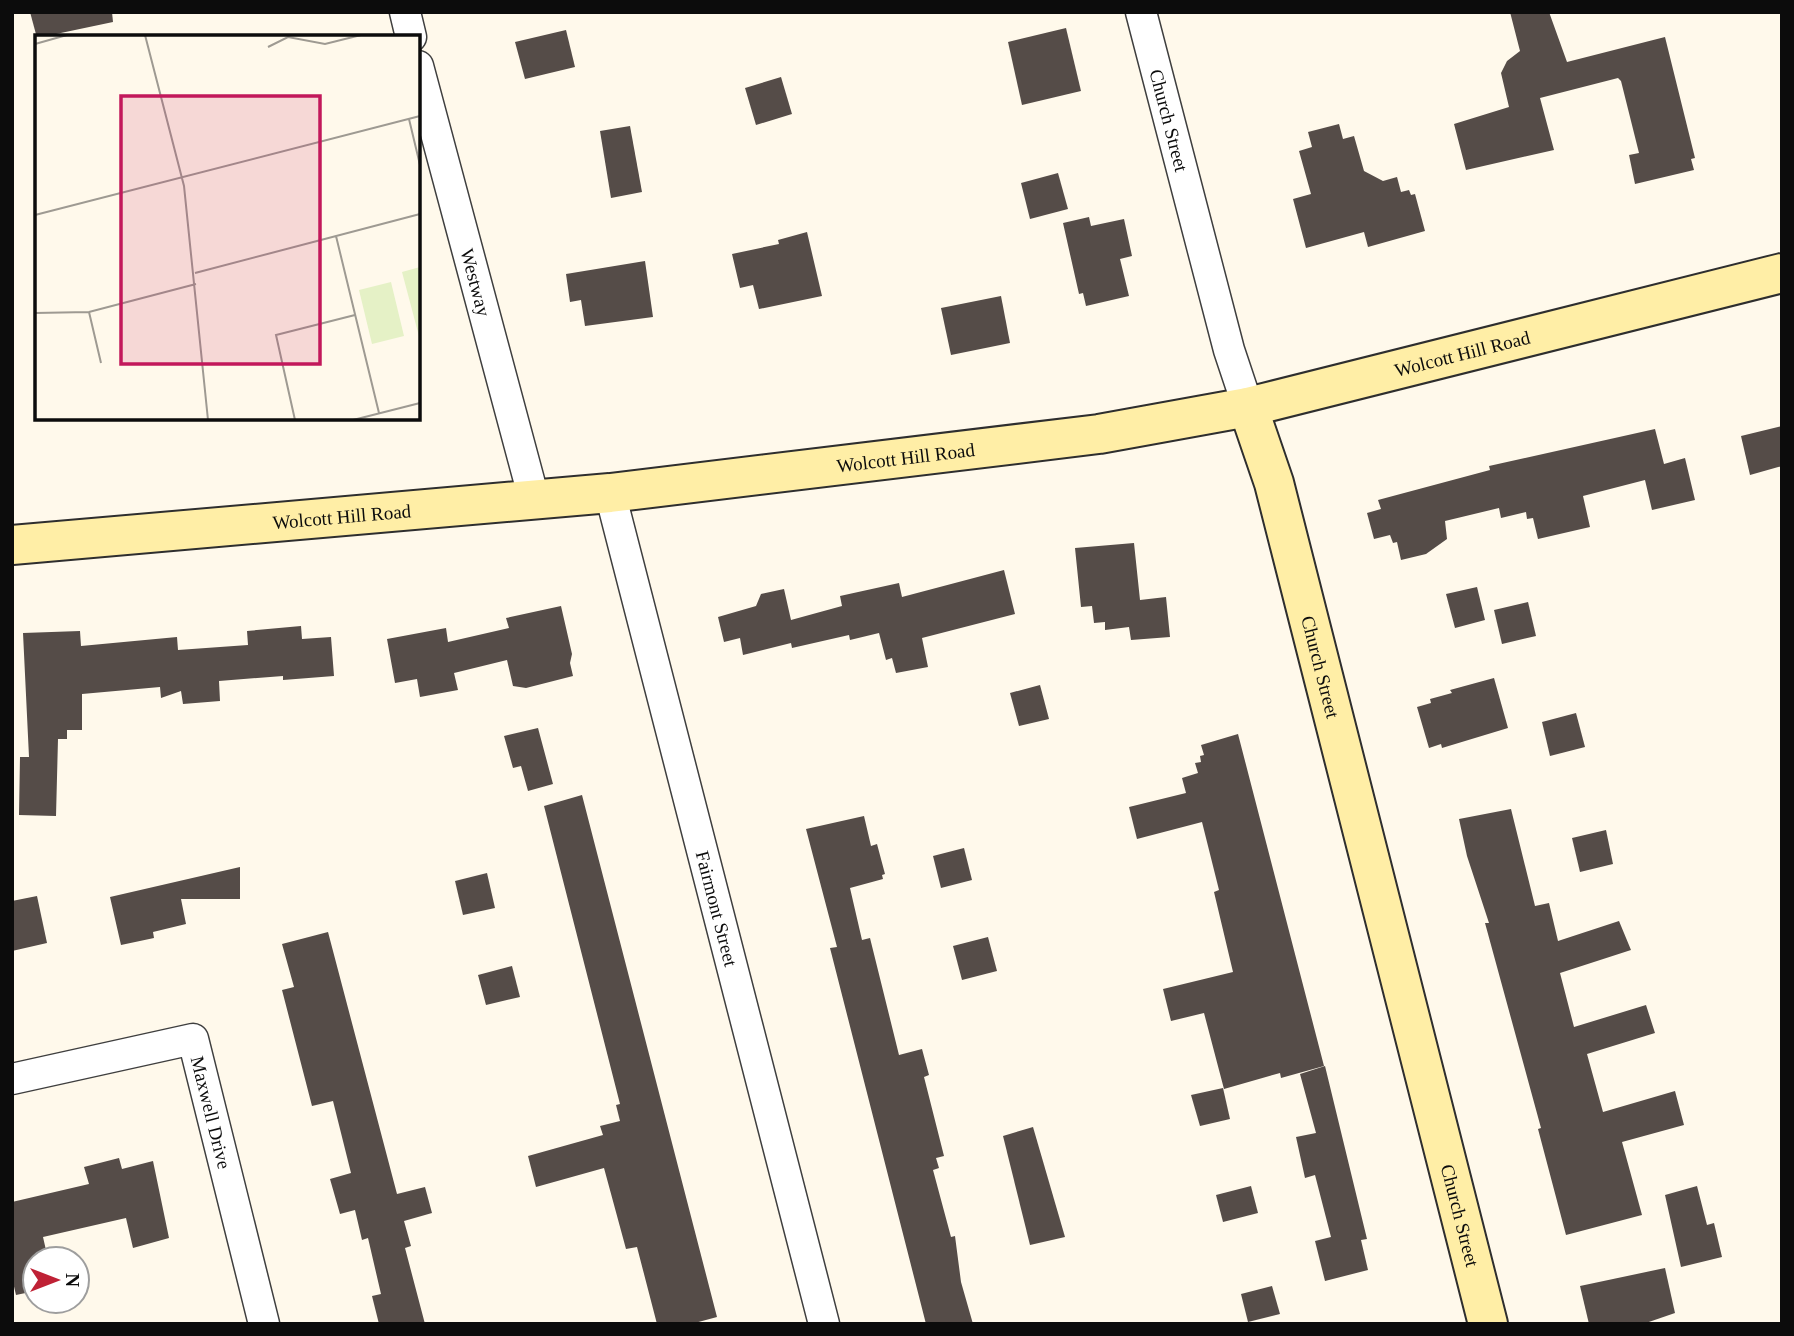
<svg xmlns="http://www.w3.org/2000/svg" width="1794" height="1336" font-family="Georgia,serif">
<style>
.building{fill:#554c48}
.lines{fill:none;stroke-linecap:round;stroke-linejoin:round}
.street-casing{stroke:#3f3f3f;stroke-width:33}
.secondary-casing{stroke:#2e2e2e;stroke-width:42}
.street{stroke:#fff;stroke-width:30}
.secondary{stroke:#ffeea6;stroke-width:38}
.labels{text-anchor:middle;stroke-width:7;stroke-linejoin:round;paint-order:stroke}
.street-label{font-size:19px;fill:#0c0c0c;stroke:#fff}
.inset-road{fill:none;stroke:#9e9a92;stroke-width:2}
.view{fill:#c2185b;fill-opacity:0.15;stroke:#c2185b;stroke-width:3.5}
.inset-edge{fill:none;stroke:#0c0c0c;stroke-width:3.5}
</style>
<rect width="100%" height="100%" fill="#fff9eb"/>
<g class="building">
<polygon points="30,12 112,12 113,22 37,38"/>
<polygon points="1510,12 1549,12 1567,62 1665,37 1695,158 1691,159 1694,170 1635,184 1629,155 1639,153 1621,81 1618,78 1540,98 1554,150 1466,170 1454,124 1509,107 1501,73 1507,61 1520,51"/>
<polygon points="1066,28 1081,91 1022,105 1008,42"/>
<polygon points="566,30 575,67 525,79 515,42"/>
<polygon points="781,77 792,114 756,125 745,88"/>
<polygon points="1339,124 1343,139 1354,136 1364,171 1383,181 1397,177 1401,192 1409,190 1411,195 1415,194 1425,231 1368,247 1364,232 1306,248 1293,199 1311,194 1299,151 1312,147 1308,132"/>
<polygon points="630,126 642,192 611,198 600,131"/>
<polygon points="1058,173 1068,209 1030,219 1021,183"/>
<polygon points="1089,217 1091,226 1124,219 1132,256 1120,259 1129,296 1086,306 1083,293 1079,294 1063,223"/>
<polygon points="807,232 822,296 759,309 753,285 740,288 732,254 779,244 778,240"/>
<polygon points="645,261 653,317 585,326 581,300 570,302 566,274"/>
<polygon points="1001,296 1010,343 951,355 941,308"/>
<polygon points="1782,426 1782,466 1750,475 1741,436"/>
<polygon points="1655,429 1664,464 1685,458 1695,500 1652,510 1645,480 1583,496 1590,527 1538,539 1533,518 1527,519 1526,512 1501,518 1499,508 1445,521 1447,539 1426,554 1401,560 1397,542 1393,543 1390,535 1374,539 1367,513 1381,509 1378,500 1490,470 1489,466"/>
<polygon points="1134,543 1140,600 1166,597 1170,637 1131,640 1129,627 1105,630 1105,622 1094,623 1092,606 1081,607 1075,548"/>
<polygon points="1004,570 1015,614 922,638 928,667 896,673 892,658 886,660 879,633 850,640 849,635 792,648 791,643 743,655 740,638 724,642 718,617 756,606 761,594 784,589 791,620 842,606 840,596 899,583 902,597"/>
<polygon points="1477,587 1485,620 1455,628 1446,594"/>
<polygon points="1528,602 1536,636 1502,644 1494,610"/>
<polygon points="561,606 572,654 570,663 573,676 526,688 513,686 507,660 454,673 458,690 420,697 417,679 395,683 387,639 446,628 448,642 509,628 506,618"/>
<polygon points="301,626 302,639 331,637 334,676 283,680 283,676 219,681 220,701 183,704 181,691 161,698 160,687 82,694 82,730 67,730 67,739 58,739 56,816 19,815 20,757 29,757 23,633 80,631 81,646 177,637 178,650 248,645 247,631"/>
<polygon points="1494,678 1508,728 1442,748 1441,744 1429,748 1417,707 1431,703 1430,699 1452,693 1450,690"/>
<polygon points="1040,685 1049,719 1019,726 1010,693"/>
<polygon points="1576,713 1585,747 1550,756 1542,722"/>
<polygon points="538,728 553,784 528,791 521,766 513,768 504,736"/>
<polygon points="1238,734 1324,1066 1281,1078 1280,1073 1224,1089 1204,1013 1171,1021 1163,989 1233,972 1214,892 1219,890 1202,822 1137,839 1129,807 1186,793 1182,778 1198,773 1195,763 1201,762 1200,756 1204,755 1201,745"/>
<polygon points="582,795 717,1317 691,1324 657,1324 637,1247 626,1249 604,1168 536,1187 528,1156 603,1135 600,1126 620,1121 616,1105 620,1104 544,806"/>
<polygon points="1511,809 1535,906 1549,903 1558,941 1619,921 1631,950 1560,973 1574,1027 1646,1005 1655,1033 1587,1054 1603,1112 1675,1091 1684,1125 1622,1142 1642,1215 1566,1235 1538,1129 1541,1128 1485,923 1489,923 1467,856 1459,819"/>
<polygon points="864,816 871,846 877,844 885,874 882,875 883,879 850,888 862,940 870,938 899,1055 922,1049 929,1075 924,1077 944,1156 936,1158 939,1168 933,1170 951,1237 955,1236 961,1282 973,1324 926,1324 830,948 837,947 806,829"/>
<polygon points="1606,830 1613,864 1580,872 1572,838"/>
<polygon points="964,848 972,880 941,888 933,856"/>
<polygon points="240,867 240,899 181,899 186,924 153,932 154,938 121,945 110,897"/>
<polygon points="487,873 495,908 463,915 455,881"/>
<polygon points="37,896 47,943 12,951 12,901"/>
<polygon points="328,932 397,1194 425,1187 432,1213 404,1221 411,1246 405,1248 425,1324 379,1324 372,1296 381,1294 368,1238 362,1240 355,1210 340,1214 330,1179 351,1173 333,1101 312,1106 282,990 294,987 282,944"/>
<polygon points="988,937 997,971 962,980 953,946"/>
<polygon points="512,966 520,997 486,1005 478,975"/>
<polygon points="1325,1066 1367,1239 1361,1240 1368,1270 1325,1281 1315,1241 1331,1237 1315,1175 1305,1178 1296,1137 1316,1133 1300,1074"/>
<polygon points="1223,1088 1230,1119 1200,1126 1191,1095"/>
<polygon points="1033,1127 1065,1237 1030,1245 1003,1136"/>
<polygon points="119,1158 122,1169 153,1161 169,1238 133,1248 126,1218 43,1237 48,1259 35,1259 35,1291 16,1295 12,1278 12,1202 89,1184 84,1167"/>
<polygon points="1251,1186 1258,1213 1223,1222 1216,1195"/>
<polygon points="1697,1186 1707,1225 1714,1223 1722,1257 1681,1267 1665,1195"/>
<polygon points="1665,1268 1675,1313 1643,1324 1589,1324 1580,1286"/>
<polygon points="1272,1286 1280,1314 1248,1322 1241,1294"/>
</g>
<g class="lines">
<defs>
<g id="street">
<polyline points="405,12 411,37"/>
<path id="s1" d="M1141,12L1229,350L1248,407"/>
<path id="s2" d="M418,66L534,499"/>
<path id="s3" d="M610,493L824,1324"/>
<path id="s4" d="M12,1079L193,1039L264,1324"/>
</g>
<g id="secondary">
<path id="s5" d="M1248,407L1274,483L1488,1324"/>
<path id="s6" d="M12,545L610,493L1099,434L1248,407L1782,273"/>
</g>
</defs>
<use href="#street" class="street-casing"/>
<use href="#secondary" class="secondary-casing"/>
<use href="#street" class="street"/>
<use href="#secondary" class="secondary"/>
</g>
<g class="labels">
<g class="street-label">
<text dy="7" stroke="none"><textPath href="#s1" startOffset="112">Church Street</textPath></text>
<text dy="7" stroke="none"><textPath href="#s2" startOffset="224">Westway</textPath></text>
<text dy="7" stroke="none"><textPath href="#s6" startOffset="1465">Wolcott Hill Road</textPath></text>
<text dy="7" stroke="none"><textPath href="#s6" startOffset="898">Wolcott Hill Road</textPath></text>
<text dy="7" stroke="none"><textPath href="#s6" startOffset="331">Wolcott Hill Road</textPath></text>
<text dy="7" stroke="none"><textPath href="#s5" startOffset="270">Church Street</textPath></text>
<text dy="7" stroke="none"><textPath href="#s3" startOffset="429">Fairmont Street</textPath></text>
<text dy="7" stroke="none"><textPath href="#s4" startOffset="261">Maxwell Drive</textPath></text>
<text dy="7" stroke="none"><textPath href="#s5" startOffset="836">Church Street</textPath></text>
</g>
</g>
<g transform="translate(35 35)">
<rect width="385" height="385" fill="#fff9eb"/>
<path d="M385,232V305L367,237ZM356,247L369,301L337,309L324,255Z" fill="#e5f1c6"/>
<path class="inset-road" d="M110,0L149,151L173,385M0,9L32,0M233,12L253,2L290,9L326,0M374,84L385,130M0,180L385,81M301,201L344,378M160,238L385,179M54,277L66,328M0,278L54,277L161,249M260,385L241,300L320,280M318,385L385,368"/>
<path class="view" d="M86,61H285V329H86Z"/>
<rect width="385" height="385" class="inset-edge"/>
</g>
<rect width="1794" height="1336" fill="none" stroke="#0c0c0c" stroke-width="28"/>
<g transform="translate(56 1280) rotate(90)"><circle r="33" fill="#ffffff" stroke="#9e9e9e" stroke-width="2"/>
<path d="M0-5L12 26L0 18L-12 26Z" fill="#bf2135"/>
<text y="-10" font-size="19" font-weight="bold" text-anchor="middle" fill="#0c0c0c">N</text>
</g>
</svg>
